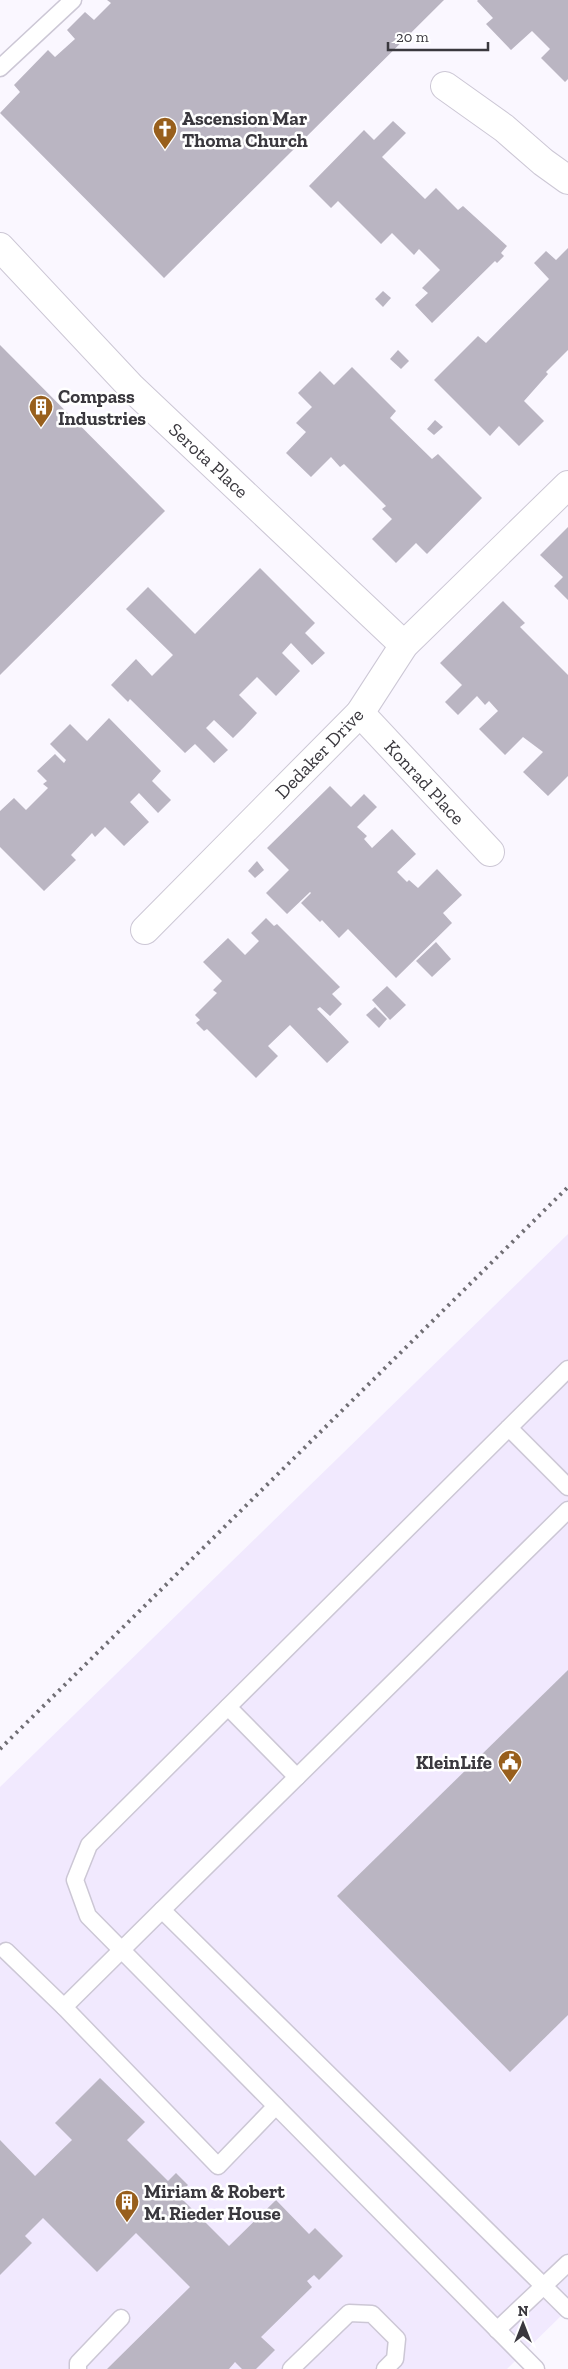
<svg xmlns="http://www.w3.org/2000/svg" width="568" height="2369" font-family="'Zilla Slab',serif">
<style>
.built{fill:#f1e9fe}
.building{fill:#bab5c2}
.lines{fill:none;stroke-linecap:round;stroke-linejoin:round}
.lane-casing{stroke:#ccc7d5;stroke-width:19}
.street-casing{stroke:#ccc7d5;stroke-width:30}
.lane{stroke:#fff;stroke-width:16}
.street{stroke:#fff;stroke-width:28}
.rail{stroke:#706e74;stroke-width:4;stroke-dasharray:2.5 5;stroke-linecap:butt}
.labels{text-anchor:middle;stroke-width:5;stroke-linejoin:round;paint-order:stroke}
.poi-label{font-size:19px;font-weight:bold;fill:#3a383e;stroke:#fff;text-anchor:start}
.street-label{font-size:19px;fill:#3a383e;stroke:#fff}
</style>
<rect width="100%" height="100%" fill="#faf7ff"/>
<polygon class="built" points="568,1234 568,2309 507,2369 0,2369 0,1787"/>
<g class="building">
<polygon points="107,0 444,0 164,278 0,113 20,92 14,85 48,50 55,57 75,39 67,30 85,12 94,20 111,3"/>
<polygon points="478,0 568,0 568,79 565,82 541,58 550,49 532,31 511,50 486,24 493,18 477,1"/>
<polygon points="393,121 406,133 382,157 425,199 436,188 458,210 463,206 507,246 501,253 504,256 497,263 495,261 432,323 415,305 428,293 422,288 440,270 419,249 414,255 392,233 381,244 338,201 331,208 309,186 364,130 374,140"/>
<polygon points="568,248 568,350 546,372 548,374 524,401 544,421 519,446 499,426 490,436 434,380 478,336 486,343 549,279 534,263 546,251 556,260"/>
<polygon points="383,291 391,298 383,307 375,299"/>
<polygon points="0,345 165,511 0,675"/>
<polygon points="398,350 409,361 401,369 390,359"/>
<polygon points="352,367 396,411 390,418 432,459 438,454 482,498 427,554 416,543 396,563 372,539 392,519 382,509 386,506 344,464 340,467 331,457 311,477 286,453 306,432 296,423 312,407 298,393 320,371 334,385"/>
<polygon points="435,420 443,427 434,435 427,429"/>
<polygon points="568,527 568,600 554,586 563,577 540,555"/>
<polygon points="260,568 315,623 305,633 325,653 312,665 291,643 282,653 300,671 276,696 257,677 239,695 257,713 245,726 233,738 214,720 206,728 228,750 214,763 195,744 185,753 130,699 128,702 111,685 136,659 152,676 173,655 126,609 148,587 195,634"/>
<polygon points="503,601 525,623 520,627 568,675 568,776 548,796 523,772 543,752 523,737 505,755 479,729 498,711 489,701 485,705 477,696 458,715 445,702 462,685 440,663"/>
<polygon points="109,718 161,771 152,781 171,800 158,813 139,793 130,802 149,822 124,846 105,827 95,837 92,833 71,855 76,860 44,891 0,847 0,811 14,798 26,810 48,788 43,784 47,781 37,771 55,754 64,763 66,760 50,744 70,724 87,741"/>
<polygon points="330,786 351,807 364,794 377,807 357,827 367,836 364,839 372,848 392,829 416,854 397,872 407,882 409,880 418,888 437,869 462,895 443,913 452,923 396,978 348,929 339,938 322,920 320,922 301,903 311,893 310,892 287,914 266,893 289,870 267,848"/>
<polygon points="257,861 264,870 255,878 248,871"/>
<polygon points="266,918 274,926 277,924 340,987 332,994 342,1004 330,1016 320,1007 317,1009 349,1042 327,1063 290,1025 268,1046 278,1056 256,1078 207,1029 204,1031 196,1023 200,1020 195,1015 217,993 213,990 222,981 203,962 228,938 245,955 259,941 251,933"/>
<polygon points="436,942 451,959 432,977 416,961"/>
<polygon points="387,986 406,1005 390,1020 372,1000"/>
<polygon points="375,1007 387,1019 379,1028 366,1015"/>
<polygon points="568,1670 568,2015 510,2072 337,1896"/>
<polygon points="100,2078 145,2122 127,2140 168,2181 176,2173 188,2185 178,2195 229,2246 276,2200 309,2234 315,2228 343,2256 319,2280 314,2275 307,2281 312,2287 261,2337 275,2350 256,2369 242,2369 235,2362 229,2369 107,2369 190,2287 136,2233 97,2272 43,2218 25,2236 32,2243 0,2275 0,2140 35,2176 72,2140 55,2123"/>
</g>
<g class="lines">
<defs>
<g id="lane">
<polyline points="0,68 73,0"/>
<polyline points="509,1428 568,1487"/>
<polyline points="568,1510 162,1910 568,2310"/>
<polyline points="228,1707 297,1777"/>
<polyline points="162,1910 64,2007 218,2166 276,2106"/>
<polyline points="6,1951 64,2007"/>
<polyline points="497,2330 568,2263"/>
<polyline points="78,2369 78,2363 121,2318"/>
<polyline points="291,2369 349,2313 372,2314 397,2339 395,2359 385,2369"/>
<polyline points="536,2369 88,1916 75,1880 89,1845 568,1369"/>
</g>
<g id="street">
<polyline points="445,86 504,128 543,162 568,180"/>
<polyline points="0,247 132,388 404,645"/>
<polyline points="360,713 490,852"/>
<polyline points="145,930 360,713 404,645 568,485"/>
</g>
</defs>
<use href="#lane" class="lane-casing"/>
<use href="#street" class="street-casing"/>
<use href="#lane" class="lane"/>
<use href="#street" class="street"/>
<polyline class="rail" points="0,1749 568,1187"/>
</g>
<defs>
<symbol id="church-pin" viewBox="-11 -11 22 30"><path d="M0 17L-7.5 6A9.5 9.5 0 1 1 7.5 6Z" fill="#985f1c" stroke="#fff"/><path d="M-1.2-6h2.4v3.5h3.3v2.4h-3.3V6h-2.4V-.1h-3.3v-2.4h3.3Z" fill="#fff"/></symbol>
<symbol id="building-pin" viewBox="-11 -11 22 30"><path d="M0 17L-7.5 6A9.5 9.5 0 1 1 7.5 6Z" fill="#985f1c" stroke="#fff"/><path d="M-4-6H4V6H1V3H-1V6H-4ZM-2.5-4.3h1.7v1.8h-1.7ZM.8-4.3h1.7v1.8H.8ZM-2.5-1h1.7V.8h-1.7ZM.8-1h1.7V.8H.8Z" fill="#fff"/></symbol>
<symbol id="civic-pin" viewBox="-11 -11 22 30"><path d="M0 17L-7.5 6A9.5 9.5 0 1 1 7.5 6Z" fill="#985f1c" stroke="#fff"/><path d="M-.6-6.5H3V-4.5H.6V-3L4-1V1h2V6H-6V1h2V-1L-.6-3ZM-1.2 2.5V6h2.4V2.5Z" fill="#fff"/></symbol>
</defs>
<g fill-rule="evenodd">
<use href="#church-pin" x="151" y="115" width="28" height="38"/>
<use href="#building-pin" x="27" y="393" width="28" height="38"/>
<use href="#civic-pin" x="496" y="1748" width="28" height="38"/>
<use href="#building-pin" x="113" y="2188" width="28" height="38"/>
</g>
<g class="labels">
<g class="poi-label">
<text x="182" y="125">Ascension Mar<tspan x="182" dy="22">Thoma Church</tspan></text>
<text x="58" y="403">Compass<tspan x="58" dy="22">Industries</tspan></text>
<text x="492" y="1769" text-anchor="end">KleinLife</text>
<text x="144" y="2198">Miriam &amp; Robert<tspan x="144" dy="22">M. Rieder House</tspan></text>
</g>
<g class="street-label">
<text transform="translate(209 460) rotate(43)" y="7">Serota Place</text>
<text transform="translate(319 753) rotate(-46)" y="7">Dedaker Drive</text>
<text transform="translate(425 782) rotate(47)" y="7">Konrad Place</text>
</g>
</g>
<g transform="translate(523 2324)" stroke="#ffffff" stroke-width="4" paint-order="stroke">
<path d="M0-4L9 19L0 12L-9 19Z" fill="#3a383e"/>
<text y="-8" font-size="14" font-weight="bold" text-anchor="middle" fill="#3a383e">N</text>
</g>
<path d="M388 42v8h100v-8" fill="none" stroke="#3a383e" stroke-width="2.5"/>
<text x="396" y="42" font-size="15" fill="#3a383e" stroke="#ffffff" stroke-width="4" paint-order="stroke">20 m</text>
</svg>
